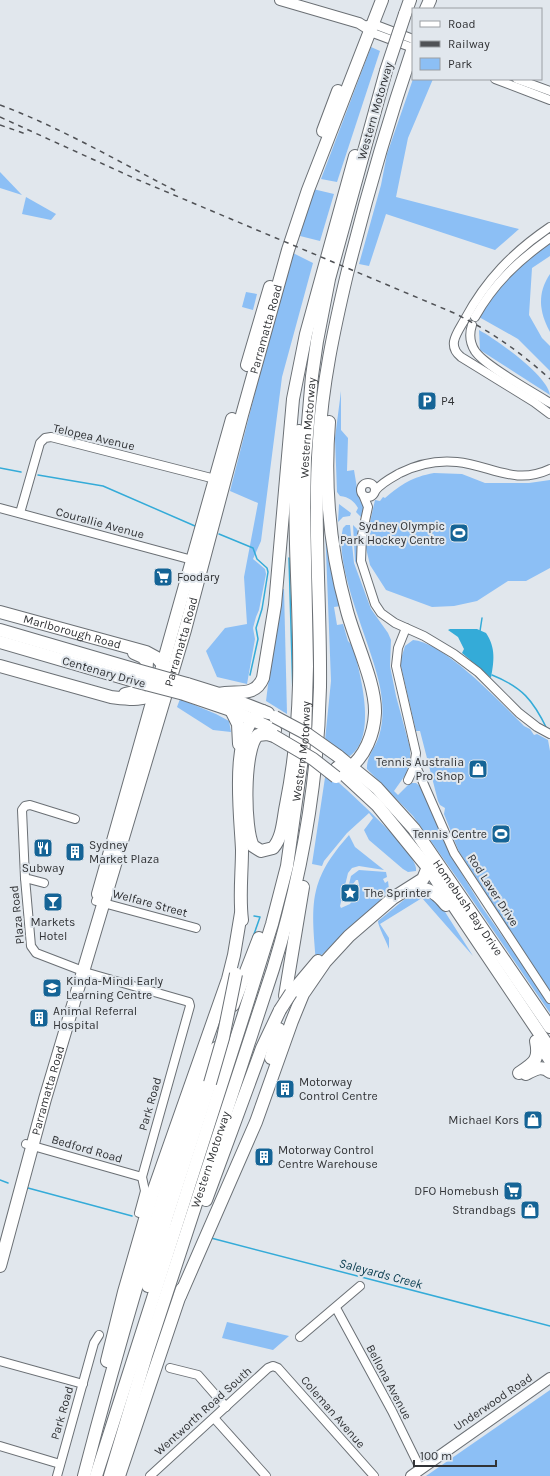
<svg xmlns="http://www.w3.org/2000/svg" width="550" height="1476" font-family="Karla,sans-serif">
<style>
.green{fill:#8cbff5}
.water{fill:#34abd8}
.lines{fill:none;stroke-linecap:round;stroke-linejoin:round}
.stream{stroke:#34abd8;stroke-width:1.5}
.minor-casing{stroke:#6b7075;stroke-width:10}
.major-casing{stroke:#6b7075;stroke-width:12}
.highway-casing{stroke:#6b7075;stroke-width:14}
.minor{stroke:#fff;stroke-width:8}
.major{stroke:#fff;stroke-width:10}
.highway{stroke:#fff;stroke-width:12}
.rail{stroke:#505256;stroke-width:1.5;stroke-dasharray:5 5;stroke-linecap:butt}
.highway-bridge-casing{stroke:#6b7075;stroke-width:14;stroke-linecap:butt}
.highway-bridge{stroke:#fff;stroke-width:12}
.labels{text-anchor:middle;stroke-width:4;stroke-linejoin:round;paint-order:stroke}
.street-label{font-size:12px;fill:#313336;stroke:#e1e7ed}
.poi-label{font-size:12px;fill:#313336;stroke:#e1e7ed;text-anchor:start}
.water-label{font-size:13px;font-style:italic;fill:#093c4f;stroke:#e1e7ed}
</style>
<rect width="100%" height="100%" fill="#e1e7ed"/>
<g class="green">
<polygon points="371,47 380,51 337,182 321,179"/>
<polygon points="413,79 433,79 408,138 396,197 519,229 495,250 386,214 369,266 359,264 381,185 387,154"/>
<polygon points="0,172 22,195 0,188"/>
<polygon points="313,189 334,194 320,241 300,236"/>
<polygon points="26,197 56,214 51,220 22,214"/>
<polygon points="550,243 550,256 532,268 529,315 542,338 550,346 550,371 518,339 479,317 493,295 522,262"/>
<polygon points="291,252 313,263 282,377 261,541 253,559 265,569 266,574 259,610 256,617 253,628 255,639 247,684 217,677 206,651 225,628 247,624 244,577 258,503 230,491"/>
<path d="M550,274V332C539,312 537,293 550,274Z"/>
<polygon points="246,292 257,294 253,310 242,307"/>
<path d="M479,330C497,340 547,375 550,395L480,350Z"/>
<path d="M341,391V430L348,438L347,471L354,470L358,494L365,503L362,518L356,512L358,508C354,501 349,497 340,496L337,492L335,438Z"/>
<path d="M434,473L462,474L485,483H529L550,480V568L526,581H508L477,601L454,606L432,607L386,590L370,565L365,544L375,500L380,501L383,497L385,498C402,484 412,477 434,473Z"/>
<polygon points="339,504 351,513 350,516 343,517 338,522"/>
<path d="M325,525L341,606L334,607L337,625L343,624L348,641L353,646C360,674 378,736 350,756L346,755L325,740L331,681Z"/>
<path d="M346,525H350L354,563L371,609L388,633L391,640L390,666L396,696L410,748V761L406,774L394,791L398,795L410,783H416L422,788L450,854L482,907L550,1004V1013L462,885L413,816L367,769C366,757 376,747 379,736C384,720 383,703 380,687C372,645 333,567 343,528Z"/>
<polygon points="353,525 357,529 359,534 357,555 362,575 355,561"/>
<polygon points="280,589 284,589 287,714 266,701"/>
<path d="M413,640C444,642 502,704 524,726L530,729L534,735L537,734L548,740L550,751V991L485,896L484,894L486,893L459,852L444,814L445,808L440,805L438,801L420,731H416L400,662L405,646Z"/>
<polygon points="180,699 216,714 229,721 231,732 213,730 177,707"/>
<path d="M326,771C340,784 422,855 416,871L408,872L403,869L369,840L364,830L373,818L369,813L347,833L324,861L322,866L312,864Z"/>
<path d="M349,835L355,847L384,870L359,866L352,868L348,873L340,906L341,908L350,904L360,889L358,880H356L350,888H348L351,876L359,870L386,872L387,877L383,879L385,883L388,881L389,889L386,895L316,960C311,902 309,880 349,835Z"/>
<path d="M416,894L430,896L440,904L473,956L422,898L380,924L389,938V949C387,943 378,926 378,921L405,899Z"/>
<polygon points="227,1322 289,1336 273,1350 222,1338"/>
<polygon points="550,1390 550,1476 426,1476"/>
</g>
<path class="water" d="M450,629H477L486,633C496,648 494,661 491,678L462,653L464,649L458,637L448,630Z"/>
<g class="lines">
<g class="stream">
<polyline points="0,468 21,472"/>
<polyline points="38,475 103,486 195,526"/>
<polyline points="219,534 253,548 257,559 267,568 268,572 262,609 256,628 258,639 250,675"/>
<polyline points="289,558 293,696"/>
<polyline points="480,631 482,618"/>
<path d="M492,675C522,687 533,700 547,729"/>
<polyline points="253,937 260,917 254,916"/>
<polyline points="0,1180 8,1183"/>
<polyline points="28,1188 132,1216"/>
<polyline points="211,1238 550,1326"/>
</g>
<defs>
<g id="minor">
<polyline points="368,25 376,25 413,39"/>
<polyline points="370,30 373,33 413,48"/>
<polyline points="495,79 550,100"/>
<polyline points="517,79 550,91"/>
<path d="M550,227C513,252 486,280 465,319C458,332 446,345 461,357L534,402L550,414"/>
<path d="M475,317C494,283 519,260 550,238"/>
<path d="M472,325C469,334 470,343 475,351C485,366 533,392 550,403"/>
<circle cx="368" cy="490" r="7"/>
<path d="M375,491C381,483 391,478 400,473C418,464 437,460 457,462C490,465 515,486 550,469"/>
<polyline points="364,497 368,507 362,535 361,561 375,604 381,613 395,623 424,636 454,654 478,672 519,713 537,727 550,734"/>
<polyline points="0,508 196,561"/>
<polyline points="20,513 40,443 45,438 51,437 219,480"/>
<polyline points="406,628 398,648 396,666 416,753 414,767 408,780"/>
<polyline points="415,764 454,853 550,999"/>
<polyline points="25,878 31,946 36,953 88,973 189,1002 190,1006 142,1177 145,1191 139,1213"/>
<polyline points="44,883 25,878 22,810 25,806 30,805 75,819"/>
<polyline points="96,901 196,928"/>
<polyline points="26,1144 142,1177"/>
<polyline points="336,1308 392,1411 420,1468"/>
<polyline points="300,1337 360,1286"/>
<polyline points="0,1361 83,1384"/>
<polyline points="170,1368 198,1375 226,1407"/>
<polyline points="214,1418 266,1476"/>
<polyline points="0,1446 60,1464"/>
<polyline points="57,1476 94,1343 99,1335"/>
<polyline points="150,1476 268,1368 273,1366 278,1368 374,1476"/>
</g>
<g id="major">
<polyline points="280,0 359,23 370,30"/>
<polyline points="411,1476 550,1378"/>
</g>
<g id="highway">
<polyline points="426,9 430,0"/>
<polyline points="405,14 410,0"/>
<polyline points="323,131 338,91"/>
<polyline points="247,365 270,287"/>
<path d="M329,422C324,485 330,550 347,611C355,641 376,684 375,713C374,734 365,757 348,769L337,768"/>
<path id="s1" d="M0,612L146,652L157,658L167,669"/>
<polyline points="0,630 137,670"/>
<polyline points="0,642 134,681"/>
<path d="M0,666L111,697C128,699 144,702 159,691"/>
<polyline points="187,684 219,694 268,713"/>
<polyline points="125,694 138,691 146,678 147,662 143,657 134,653"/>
<polyline points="184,694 231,710 275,730"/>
<path d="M219,694C236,690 255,698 263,678L275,605L293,399L306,334L355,156"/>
<polyline points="231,710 238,724 239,744"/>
<path d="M274,736L267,734L258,735C243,747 244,830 253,846L261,851L273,848C283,837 283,819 286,805C294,765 298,725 299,685C301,599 290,517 299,431"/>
<path id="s2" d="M338,756L377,788L414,829L550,1027"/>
<polyline points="337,768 377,805 429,869 550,1049"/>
<path d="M409,889C425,885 437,893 446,905"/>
<polyline points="98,894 232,419"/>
<path d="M242,920C239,897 242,873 242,850C241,818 228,727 263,711"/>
<polyline points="291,993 318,961"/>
<polyline points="285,996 303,887"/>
<polyline points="233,1005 259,938"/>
<polyline points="539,1043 550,1060"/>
<polyline points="271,1058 279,1029"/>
<path d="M519,1073C534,1063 540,1060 536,1041"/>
<path d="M526,1074C535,1069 542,1065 550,1072"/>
<polyline points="206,1200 262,1048 280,1010"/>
<path id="s3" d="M0,1266L45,1099L185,630L242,415L288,250L308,190L382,0"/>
<polyline points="148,1286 166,1219 210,1083"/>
<polyline points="180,1296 256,1122 292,1021 303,994 325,962 349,936 393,898 423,879 428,867"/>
<polyline points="107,1361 124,1292 152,1195 228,979 234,955 241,913"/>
<path d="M84,1476C105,1395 128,1314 152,1234C171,1171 190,1108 216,1048"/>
<path id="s4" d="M96,1476L243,1017L272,924L287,866L305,737L307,666L304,508L305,458L312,376L317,341L329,279L386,71"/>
<path id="s5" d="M110,1476L146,1356L273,969C301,878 318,783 320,687C321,605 313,523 319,441C322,385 334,329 347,274C366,198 388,122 413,48"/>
<polyline points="119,1476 182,1289"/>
</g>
</defs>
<use href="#minor" class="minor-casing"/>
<use href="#major" class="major-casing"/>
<use href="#highway" class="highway-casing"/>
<use href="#minor" class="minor"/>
<use href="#major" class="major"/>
<use href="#highway" class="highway"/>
<g class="rail">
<path d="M0,105C62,128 119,162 178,192"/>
<path d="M0,117L136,179L454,313C492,332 519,351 550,379"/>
<polyline points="0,125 26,134"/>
</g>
<defs>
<g id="highway-bridge">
<polyline points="386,71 405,14"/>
<polyline points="137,670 187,684"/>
<polyline points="134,681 184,694"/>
<polyline points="275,717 307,734 338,756"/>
<polyline points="274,736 313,759 336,777"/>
<polyline points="280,1010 291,993"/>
<polyline points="210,1083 223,1038 236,974"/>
</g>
</defs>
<use href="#highway-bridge" class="highway-bridge-casing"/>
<use href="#highway-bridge" class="highway-bridge"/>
</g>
<defs>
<symbol id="parking-square" viewBox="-11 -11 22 22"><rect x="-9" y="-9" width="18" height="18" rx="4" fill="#156496" stroke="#e1e7ed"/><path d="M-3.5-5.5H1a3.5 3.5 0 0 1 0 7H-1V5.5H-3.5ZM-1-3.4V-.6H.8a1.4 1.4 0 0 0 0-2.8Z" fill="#fff"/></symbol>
<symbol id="stadium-square" viewBox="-11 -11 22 22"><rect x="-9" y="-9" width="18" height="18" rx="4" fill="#156496" stroke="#e1e7ed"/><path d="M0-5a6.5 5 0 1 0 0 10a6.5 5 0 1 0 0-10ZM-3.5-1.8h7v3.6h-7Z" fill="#fff"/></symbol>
<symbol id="supermarket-square" viewBox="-11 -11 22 22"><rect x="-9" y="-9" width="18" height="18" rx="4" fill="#156496" stroke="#e1e7ed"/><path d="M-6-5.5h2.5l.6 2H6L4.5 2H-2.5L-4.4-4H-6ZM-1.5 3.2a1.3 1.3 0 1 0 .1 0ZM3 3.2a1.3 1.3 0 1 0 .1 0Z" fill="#fff"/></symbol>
<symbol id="shop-square" viewBox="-11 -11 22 22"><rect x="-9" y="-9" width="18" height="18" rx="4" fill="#156496" stroke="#e1e7ed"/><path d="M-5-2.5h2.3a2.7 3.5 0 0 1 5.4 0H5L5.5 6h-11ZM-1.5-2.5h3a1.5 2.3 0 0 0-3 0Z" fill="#fff"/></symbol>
<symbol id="restaurant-square" viewBox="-11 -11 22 22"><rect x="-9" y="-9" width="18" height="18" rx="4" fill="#156496" stroke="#e1e7ed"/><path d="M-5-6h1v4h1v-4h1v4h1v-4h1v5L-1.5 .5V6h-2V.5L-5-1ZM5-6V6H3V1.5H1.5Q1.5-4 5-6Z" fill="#fff"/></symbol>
<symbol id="building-square" viewBox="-11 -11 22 22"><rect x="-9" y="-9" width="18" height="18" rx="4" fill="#156496" stroke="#e1e7ed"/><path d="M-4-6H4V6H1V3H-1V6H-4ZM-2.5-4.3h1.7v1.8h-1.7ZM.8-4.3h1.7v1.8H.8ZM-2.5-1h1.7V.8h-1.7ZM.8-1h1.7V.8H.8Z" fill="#fff"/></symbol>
<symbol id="sight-square" viewBox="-11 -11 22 22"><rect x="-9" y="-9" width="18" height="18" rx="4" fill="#156496" stroke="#e1e7ed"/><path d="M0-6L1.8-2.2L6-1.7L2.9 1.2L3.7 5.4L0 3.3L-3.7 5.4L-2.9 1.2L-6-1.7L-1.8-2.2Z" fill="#fff"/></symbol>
<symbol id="bar-square" viewBox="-11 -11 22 22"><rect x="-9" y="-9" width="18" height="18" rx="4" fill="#156496" stroke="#e1e7ed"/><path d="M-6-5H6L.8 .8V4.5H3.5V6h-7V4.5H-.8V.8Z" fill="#fff"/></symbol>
<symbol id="school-square" viewBox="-11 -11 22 22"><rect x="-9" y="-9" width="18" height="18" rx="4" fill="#156496" stroke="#e1e7ed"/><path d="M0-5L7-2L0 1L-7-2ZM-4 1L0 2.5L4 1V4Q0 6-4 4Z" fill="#fff"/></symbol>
</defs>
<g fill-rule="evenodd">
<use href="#parking-square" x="416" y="390" width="22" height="22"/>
<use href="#stadium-square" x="448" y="522" width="22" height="22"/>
<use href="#supermarket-square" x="152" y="566" width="22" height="22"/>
<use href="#shop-square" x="467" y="758" width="22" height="22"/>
<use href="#stadium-square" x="490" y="823" width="22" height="22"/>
<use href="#restaurant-square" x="32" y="837" width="22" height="22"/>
<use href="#building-square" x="64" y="841" width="22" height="22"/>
<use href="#sight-square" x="339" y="882" width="22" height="22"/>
<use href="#bar-square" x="42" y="891" width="22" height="22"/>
<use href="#school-square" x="41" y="977" width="22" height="22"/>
<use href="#building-square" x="28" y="1007" width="22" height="22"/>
<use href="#building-square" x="274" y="1078" width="22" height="22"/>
<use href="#shop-square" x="522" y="1109" width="22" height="22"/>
<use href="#building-square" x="253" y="1146" width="22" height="22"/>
<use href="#supermarket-square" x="502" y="1180" width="22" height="22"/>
<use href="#shop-square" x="519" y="1199" width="22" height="22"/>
</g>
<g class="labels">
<g class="street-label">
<text transform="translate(375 111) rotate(-74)" y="4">Western Motorway</text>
<text dy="4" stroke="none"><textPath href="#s3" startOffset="974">Parramatta Road</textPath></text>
<text dy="4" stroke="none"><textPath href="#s4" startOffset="1079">Western Motorway</textPath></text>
<text transform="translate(94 437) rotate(13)" y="4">Telopea Avenue</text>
<text transform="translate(100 523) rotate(15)" y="4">Courallie Avenue</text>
<text dy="4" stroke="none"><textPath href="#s1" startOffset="75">Marlborough Road</textPath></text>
<text dy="4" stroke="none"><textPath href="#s3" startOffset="650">Parramatta Road</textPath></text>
<text transform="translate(104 672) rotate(16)" y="4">Centenary Drive</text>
<text dy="4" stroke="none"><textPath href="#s4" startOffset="755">Western Motorway</textPath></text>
<text transform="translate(493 890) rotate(57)" y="4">Rod Laver Drive</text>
<text transform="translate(150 903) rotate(15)" y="4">Welfare Street</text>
<text dy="4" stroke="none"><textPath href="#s2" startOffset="201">Homebush Bay Drive</textPath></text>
<text transform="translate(17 915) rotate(-96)" y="4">Plaza Road</text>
<text dy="4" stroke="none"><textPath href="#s3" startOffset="182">Parramatta Road</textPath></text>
<text transform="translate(150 1104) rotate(-74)" y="4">Park Road</text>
<text transform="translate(87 1149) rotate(16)" y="4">Bedford Road</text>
<text dy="4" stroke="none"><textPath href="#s5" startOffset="332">Western Motorway</textPath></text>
<text transform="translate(389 1382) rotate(62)" y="4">Bellona Avenue</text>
<text transform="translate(493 1402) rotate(-34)" y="4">Underwood Road</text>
<text transform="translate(203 1411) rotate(-42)" y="4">Wentworth Road South</text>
<text transform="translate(333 1412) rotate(49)" y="4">Coleman Avenue</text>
<text transform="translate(62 1413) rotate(-74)" y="4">Park Road</text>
</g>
<g class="poi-label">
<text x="441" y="405">P4</text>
<text x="445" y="530" text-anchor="end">Sydney Olympic<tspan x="445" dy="14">Park Hockey Centre</tspan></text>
<text x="177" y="581">Foodary</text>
<text x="464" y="766" text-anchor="end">Tennis Australia<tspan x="464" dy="14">Pro Shop</tspan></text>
<text x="487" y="838" text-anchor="end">Tennis Centre</text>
<text x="89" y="849">Sydney<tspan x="89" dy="14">Market Plaza</tspan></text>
<text x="43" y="872" text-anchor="middle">Subway</text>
<text x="364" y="897">The Sprinter</text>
<text x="53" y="926" text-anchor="middle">Markets<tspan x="53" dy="14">Hotel</tspan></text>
<text x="66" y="985">Kinda-Mindi Early<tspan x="66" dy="14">Learning Centre</tspan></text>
<text x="53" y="1015">Animal Referral<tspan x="53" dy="14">Hospital</tspan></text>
<text x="299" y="1086">Motorway<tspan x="299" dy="14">Control Centre</tspan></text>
<text x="519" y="1124" text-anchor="end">Michael Kors</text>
<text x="278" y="1154">Motorway Control<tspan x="278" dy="14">Centre Warehouse</tspan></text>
<text x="499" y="1195" text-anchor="end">DFO Homebush</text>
<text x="516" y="1214" text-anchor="end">Strandbags</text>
</g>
<g class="water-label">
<text transform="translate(381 1273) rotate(15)" y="5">Saleyards Creek</text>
</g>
</g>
<rect x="412" y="8" width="130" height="72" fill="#e1e7ed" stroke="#9b9fa4"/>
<rect x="420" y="21" width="20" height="6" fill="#ffffff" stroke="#9b9fa4"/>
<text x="448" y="28" font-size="12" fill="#313336">Road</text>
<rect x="420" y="41" width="20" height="6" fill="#505256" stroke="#9b9fa4"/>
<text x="448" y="48" font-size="12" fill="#313336">Railway</text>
<rect x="420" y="58" width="20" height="12" fill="#8cbff5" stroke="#9b9fa4"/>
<text x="448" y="68" font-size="12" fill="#313336">Park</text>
<path d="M414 1460v6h82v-6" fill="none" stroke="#313336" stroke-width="2"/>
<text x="420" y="1460" font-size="12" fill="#313336" stroke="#e1e7ed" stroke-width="3" paint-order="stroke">100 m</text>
</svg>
